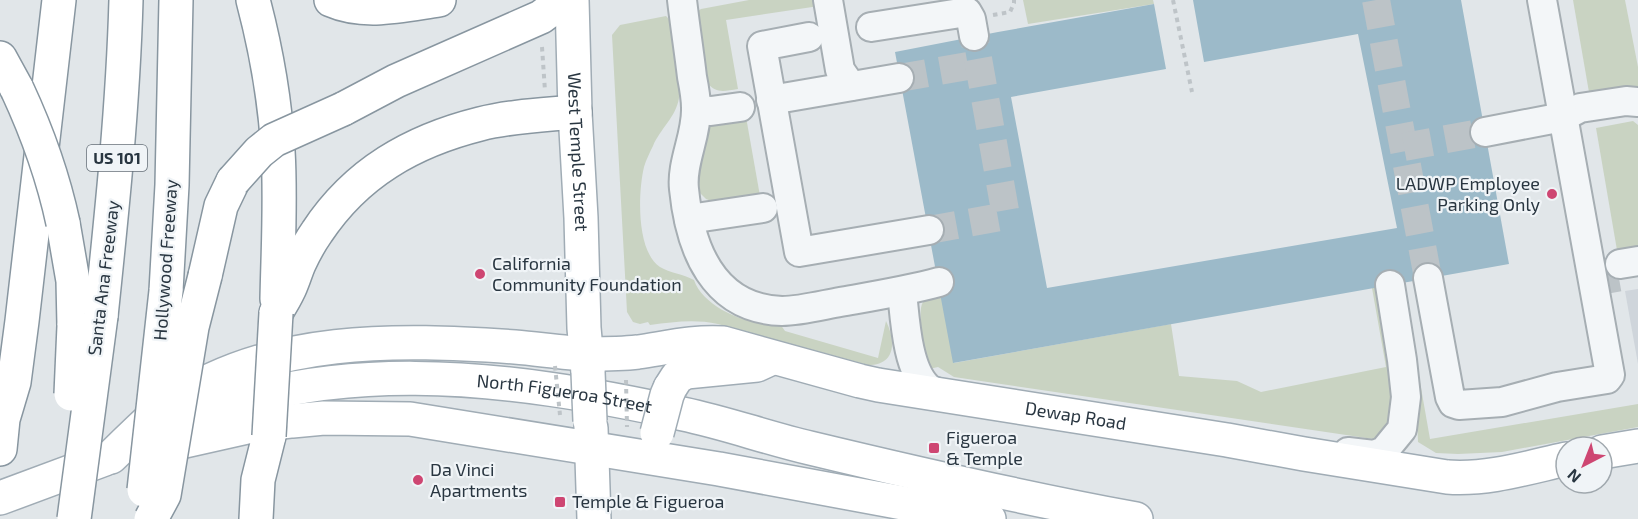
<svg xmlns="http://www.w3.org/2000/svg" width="1638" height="519" font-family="'Exo 2',sans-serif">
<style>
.built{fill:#cfd5db}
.green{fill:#c9d3c2}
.water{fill:#9cbac9}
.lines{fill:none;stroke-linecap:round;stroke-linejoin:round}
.minor-tunnel{stroke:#bcc3c7;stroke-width:28;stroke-dasharray:28 14;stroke-linecap:butt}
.minor-casing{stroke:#a6aeb3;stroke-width:32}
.major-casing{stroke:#a0acb5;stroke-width:36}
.highway-casing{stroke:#8896a0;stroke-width:36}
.path{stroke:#bec4c8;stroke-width:4;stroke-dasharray:4.5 4.5;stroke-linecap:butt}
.minor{stroke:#f3f6f8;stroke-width:28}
.major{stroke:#fff;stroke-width:33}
.highway{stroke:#fff;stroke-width:33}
.major-bridge-casing{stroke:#a0acb5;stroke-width:36;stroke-linecap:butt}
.highway-bridge-casing{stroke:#8896a0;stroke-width:36;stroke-linecap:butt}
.path-bridge{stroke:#bec4c8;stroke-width:4;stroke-dasharray:4.5 4.5;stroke-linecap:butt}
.major-bridge{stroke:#fff;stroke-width:33}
.highway-bridge{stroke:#fff;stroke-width:33}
.poi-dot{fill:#ce4672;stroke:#f0f4f7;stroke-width:2}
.labels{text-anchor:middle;stroke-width:4.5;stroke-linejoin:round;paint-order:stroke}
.shield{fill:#f0f4f7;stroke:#656f78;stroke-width:1.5}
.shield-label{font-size:16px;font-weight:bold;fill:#293641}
.street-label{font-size:18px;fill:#293641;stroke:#f0f4f7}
.poi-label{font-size:18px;fill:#293641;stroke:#f0f4f7;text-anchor:start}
</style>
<rect width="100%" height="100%" fill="#e1e6e9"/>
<polygon class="built" points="1638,289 1638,364 1625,291"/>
<g class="green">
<path d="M749,0H817L819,6L726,20L738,89C724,91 717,94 707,83L697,22L698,11L701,9Z"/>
<polygon points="1023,0 1153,0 1154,4 1028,24"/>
<polygon points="1573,0 1625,0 1638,67 1638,87 1624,94 1590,98"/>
<path d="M666,16L671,21C675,43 684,76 679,98C676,117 660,129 653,146C650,152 646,160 644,167C638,192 636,251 660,267C670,273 683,274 694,280C704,309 752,327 780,324L785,331L878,358L886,321C896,341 896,365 868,365L718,324C694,319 674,322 650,325L648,322L640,324L633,322L627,312L612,35L620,25Z"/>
<polygon points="746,117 760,196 714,202 706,199 698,191 695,182 703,138 709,128 715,122"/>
<polygon points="1633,121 1638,125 1638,253 1618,256 1596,128"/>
<path d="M1379,287L1395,395L1388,428L1380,440L954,377L938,367L929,369C926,357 916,312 923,302C927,296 935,296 941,294L954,363L1171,324L1179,376L1237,381L1261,392L1386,367L1372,288Z"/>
<polygon points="1414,348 1430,439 1638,404 1638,427 1502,452 1458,454 1436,453 1418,442"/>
</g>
<polygon class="water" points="1193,0 1461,0 1509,264 953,363 895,52 998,32 1154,4 1166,69 1011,97 1047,288 1397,228 1358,34 1204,62"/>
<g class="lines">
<g class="minor-tunnel">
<polyline points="1376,0 1428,278"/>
<polyline points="899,78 979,64"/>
<polyline points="1404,147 1485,132"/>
<polyline points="929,230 1006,216 974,36"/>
<polyline points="1592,275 1605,280 1622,277"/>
</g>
<defs>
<g id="minor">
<path d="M682,0C685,26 689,51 692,77C694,87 696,98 696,108C697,135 681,163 684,189C690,249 713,309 782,311C800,311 823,305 840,302C874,296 906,291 939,282"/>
<polyline points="828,0 840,70 851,86"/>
<polyline points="871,27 967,12 971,19 974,36"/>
<polyline points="809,37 762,46 799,252 929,230"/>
<polyline points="771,100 899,78"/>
<polyline points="697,110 711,111 740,107"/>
<polyline points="1485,132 1563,117 1580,108 1626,101 1638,102"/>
<polyline points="689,219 763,208"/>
<polyline points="1620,264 1638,261"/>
<polyline points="1428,278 1450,397 1453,403 1459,405 1502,402 1557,387 1607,379 1610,375 1542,0"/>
<path d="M902,292C905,319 907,368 927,387C932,392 943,394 949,396"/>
<polyline points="1348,452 1374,455 1384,451 1402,429 1406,397 1402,360 1390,285"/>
</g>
<g id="major">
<path id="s1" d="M572,0L575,112L581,218L584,328L588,372"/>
<polyline points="670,388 677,377 686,372 757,365 770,359"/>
<polyline points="591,428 594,519"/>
<path id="s2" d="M154,435C317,350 511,376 683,414C726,423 767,438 810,448C918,474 1027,499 1136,519"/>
<polyline points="163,446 252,426 292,421 324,418 410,419 719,469 989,519"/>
<polyline points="1602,452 1638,446"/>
<path id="s3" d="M111,457C128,441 149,418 168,405C268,335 399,339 515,347C539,349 564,353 588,354C604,354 621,354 638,352C666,348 694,341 723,343L860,381L878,385L1227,440L1304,454L1447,477C1488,480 1526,468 1566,459"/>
<polyline points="0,498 105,459"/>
</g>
<g id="highway">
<path d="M253,0C266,49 275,100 278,151C281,200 278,250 277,299"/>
<path d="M331,0C365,15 404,5 439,0"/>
<polyline points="0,58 17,89"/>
<polyline points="343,109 396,81 541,17 564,0"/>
<polyline points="63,223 73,281 74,326"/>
<polyline points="205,276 221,206 233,181"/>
<polyline points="166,291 172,185 176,0"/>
<path d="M276,313C281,304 287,295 291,285C294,278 296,271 299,264C304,253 310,242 317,232C356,173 412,141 480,124C511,116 543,115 575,112"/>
<path d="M101,316C112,211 123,106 126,0"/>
<polyline points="0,449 3,419 14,382 22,321 59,0"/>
<polyline points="256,519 258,480 269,436"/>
</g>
</defs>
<use href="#minor" class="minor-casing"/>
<use href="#major" class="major-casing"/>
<use href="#highway" class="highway-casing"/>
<g class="path">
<polyline points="1173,0 1192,92"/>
<polyline points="993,15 1010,12 1014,3 1014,0"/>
<polyline points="542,47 545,91"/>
</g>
<use href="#minor" class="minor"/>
<use href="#major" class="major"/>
<use href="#highway" class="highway"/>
<defs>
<g id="major-bridge">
<polyline points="588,372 590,421"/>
<polyline points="657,433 667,395 670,388"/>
</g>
<g id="highway-bridge">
<path d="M17,89C37,132 53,176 63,223"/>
<polyline points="233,181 259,152 274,140 343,109"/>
<polyline points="71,394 74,326"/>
<polyline points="269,436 276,313"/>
<polyline points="144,490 166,291"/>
<polyline points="74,519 101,316"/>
<polyline points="151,519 164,495 192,327 205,276"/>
</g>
</defs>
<use href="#major-bridge" class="major-bridge-casing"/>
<use href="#highway-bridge" class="highway-bridge-casing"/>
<g class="path-bridge">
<polyline points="555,366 560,415"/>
<polyline points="626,380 627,427"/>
</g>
<use href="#major-bridge" class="major-bridge"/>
<use href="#highway-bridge" class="highway-bridge"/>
</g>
<g class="poi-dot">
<circle cx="1552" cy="194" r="6"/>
<circle cx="480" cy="274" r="6"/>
<rect x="928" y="442" width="12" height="12" rx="3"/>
<circle cx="418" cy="480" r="6"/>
<rect x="554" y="496" width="12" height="12" rx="3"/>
</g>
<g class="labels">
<rect class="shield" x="87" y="145" width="60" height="26" rx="4.5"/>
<g class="shield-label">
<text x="117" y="164">US 101</text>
</g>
<g class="street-label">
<text dy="6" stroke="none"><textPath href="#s1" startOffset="152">West Temple Street</textPath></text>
<text transform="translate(166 260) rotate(-86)" y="6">Hollywood Freeway</text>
<text transform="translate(104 278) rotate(-83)" y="6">Santa Ana Freeway</text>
<text dy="6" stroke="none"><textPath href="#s2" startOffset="420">North Figueroa Street</textPath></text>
<text dy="6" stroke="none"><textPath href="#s3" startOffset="1006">Dewap Road</textPath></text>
</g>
<g class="poi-label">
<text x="1540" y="190" text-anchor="end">LADWP Employee<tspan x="1540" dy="21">Parking Only</tspan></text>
<text x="492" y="270">California<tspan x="492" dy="21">Community Foundation</tspan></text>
<text x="946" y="444">Figueroa<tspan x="946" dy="21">&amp; Temple</tspan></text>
<text x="430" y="476">Da Vinci<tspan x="430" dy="21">Apartments</tspan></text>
<text x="572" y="508">Temple &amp; Figueroa</text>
</g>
</g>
<g transform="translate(1584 465) rotate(222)"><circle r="28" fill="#f0f4f7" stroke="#a0a8ae" stroke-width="1.5"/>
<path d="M0-4.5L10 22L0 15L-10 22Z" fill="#ce4672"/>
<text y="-9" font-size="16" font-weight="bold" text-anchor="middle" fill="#293641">N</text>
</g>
</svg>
